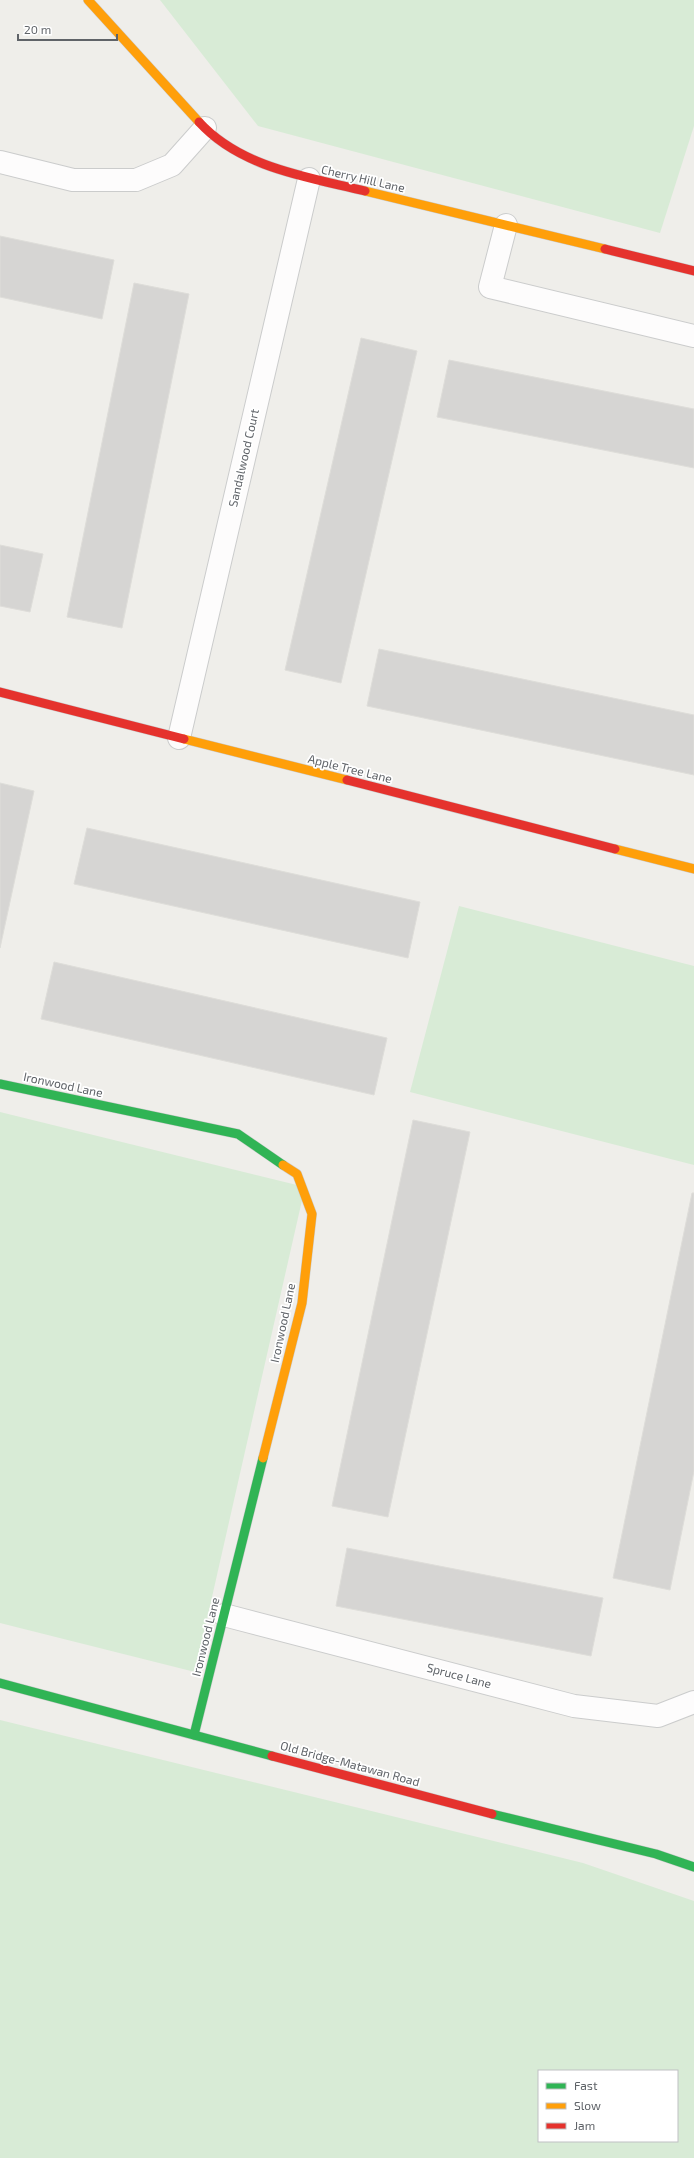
<svg xmlns="http://www.w3.org/2000/svg" width="694" height="2158" font-family="'Exo 2',sans-serif">
<style>
.green{fill:#d8ebd6;fill-rule:evenodd}
.building{fill:#d6d5d3;stroke:#deddd9}
.lines{fill:none;stroke-linecap:round;stroke-linejoin:round}
.street-casing{stroke:#cbcccc;stroke-width:24}
.fast-casing{stroke:#cacacb;stroke-width:10}
.slow-casing{stroke:#cacacb;stroke-width:10}
.jam-casing{stroke:#cacacb;stroke-width:10}
.street{stroke:#fdfcfc;stroke-width:22}
.fast{stroke:#30b455;stroke-width:9}
.slow{stroke:#ff9f0a;stroke-width:9}
.jam{stroke:#e5322d;stroke-width:9}
.labels{text-anchor:middle;stroke-width:3.5;stroke-linejoin:round;paint-order:stroke}
.street-label{font-size:12px;fill:#5f6368;stroke:#fff}
</style>
<rect width="100%" height="100%" fill="#efeeea"/>
<g class="green">
<polygon points="160,0 694,0 694,126 660,233 258,126"/>
<polygon points="459,906 694,966 694,1165 410,1092"/>
<polygon points="0,1112 305,1187 195,1672 0,1623"/>
<path d="M0,1720L583,1863L694,1901V2158H0ZM539,2071H677V2141H539Z"/>
</g>
<g class="building">
<polygon points="0,236 114,260 102,319 0,297"/>
<polygon points="134,283 189,294 122,628 67,617"/>
<polygon points="361,338 417,351 341,683 285,670"/>
<polygon points="449,360 694,409 694,468 437,417"/>
<polygon points="0,545 43,554 30,612 0,606"/>
<polygon points="379,649 694,715 694,775 367,706"/>
<polygon points="0,783 34,791 0,948"/>
<polygon points="87,828 420,902 408,958 74,884"/>
<polygon points="54,962 387,1038 374,1095 41,1019"/>
<polygon points="413,1120 470,1132 388,1517 332,1506"/>
<polygon points="692,1193 694,1193 694,1471 670,1590 613,1578"/>
<polygon points="347,1548 603,1598 591,1656 336,1606"/>
</g>
<g class="lines">
<defs>
<g id="street">
<polyline points="0,162 73,180 136,180 172,165 205,128"/>
<polyline points="506,225 490,287 694,336"/>
<polyline points="179,738 309,179"/>
<polyline points="224,1615 574,1706 658,1716 694,1702"/>
</g>
<g id="fast">
<polyline points="0,1084 238,1134 283,1165"/>
<polyline points="0,1683 272,1756"/>
<polyline points="194,1735 263,1458"/>
<polyline points="492,1814 656,1854 694,1867"/>
</g>
<g id="slow">
<polyline points="88,0 199,122"/>
<polyline points="365,191 605,249"/>
<polyline points="184,739 347,780"/>
<polyline points="615,849 694,869"/>
<polyline points="263,1458 302,1303 312,1214 297,1174 283,1165"/>
</g>
<g id="jam">
<path d="M199,122C241,168 308,177 365,191"/>
<polyline points="605,249 694,271"/>
<polyline points="0,692 184,739"/>
<polyline points="347,780 615,849"/>
<polyline points="272,1756 492,1814"/>
</g>
</defs>
<use href="#street" class="street-casing"/>
<use href="#fast" class="fast-casing"/>
<use href="#slow" class="slow-casing"/>
<use href="#jam" class="jam-casing"/>
<use href="#street" class="street"/>
<use href="#fast" class="fast"/>
<use href="#slow" class="slow"/>
<use href="#jam" class="jam"/>
</g>
<g class="labels">
<g class="street-label">
<text transform="translate(363 179) rotate(13)" y="4">Cherry Hill Lane</text>
<text transform="translate(244 458) rotate(-77)" y="4">Sandalwood Court</text>
<text transform="translate(350 769) rotate(14)" y="4">Apple Tree Lane</text>
<text transform="translate(63 1085) rotate(12)" y="4">Ironwood Lane</text>
<text transform="translate(283 1323) rotate(-78)" y="4">Ironwood Lane</text>
<text transform="translate(206 1637) rotate(-76)" y="4">Ironwood Lane</text>
<text transform="translate(459 1676) rotate(15)" y="4">Spruce Lane</text>
<text transform="translate(350 1764) rotate(15)" y="4">Old Bridge-Matawan Road</text>
</g>
</g>
<rect x="538" y="2070" width="140" height="72" fill="#ffffff" stroke="#bfc1c3"/>
<rect x="546" y="2083" width="20" height="6" fill="#30b455" stroke="#bfc1c3"/>
<text x="574" y="2090" font-size="12" fill="#5f6368">Fast</text>
<rect x="546" y="2103" width="20" height="6" fill="#ff9f0a" stroke="#bfc1c3"/>
<text x="574" y="2110" font-size="12" fill="#5f6368">Slow</text>
<rect x="546" y="2123" width="20" height="6" fill="#e5322d" stroke="#bfc1c3"/>
<text x="574" y="2130" font-size="12" fill="#5f6368">Jam</text>
<path d="M18 34v6h99v-6" fill="none" stroke="#5f6368" stroke-width="2"/>
<text x="24" y="34" font-size="12" fill="#5f6368" stroke="#ffffff" stroke-width="3" paint-order="stroke">20 m</text>
</svg>
